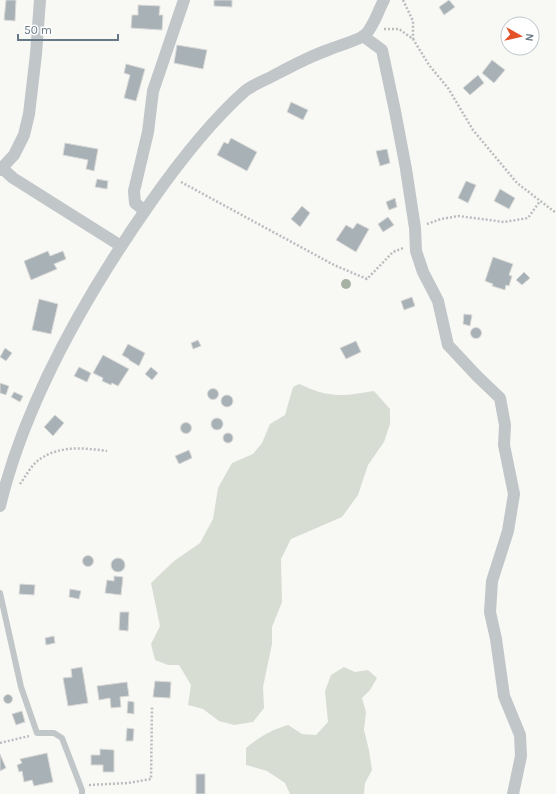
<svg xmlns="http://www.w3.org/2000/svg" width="556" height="794" font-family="Karla,sans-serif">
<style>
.green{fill:#d8ddd4}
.building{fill:#a8b1b6;stroke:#dadad8}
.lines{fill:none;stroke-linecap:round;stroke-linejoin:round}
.path{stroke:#b9bdc0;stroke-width:2.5;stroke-dasharray:2 2;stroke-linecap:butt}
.service{stroke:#c1c6c9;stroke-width:6}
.minor{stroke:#c1c6c9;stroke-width:12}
.tree{fill:#a8b2a4}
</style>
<rect width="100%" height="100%" fill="#f8f8f5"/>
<g class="green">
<path d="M299,384C309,388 319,393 329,394C344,397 360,393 374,391L390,409V424L384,442L368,465L358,495L342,517L291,539L281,559L282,602L272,627V644L263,687L264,708L253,722L234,725L219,721L203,709L188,705L191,685L179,665H168L155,660L151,644L160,626L151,583L174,561L200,543L213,519L218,488L232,463L253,454L262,443L270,424L285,415L293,387Z"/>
<path d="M344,667L355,672L368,670L377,678L370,690L362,698L366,712L364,730L369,750L372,770L365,783L364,794H290L285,783L267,771L246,765V748C259,737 271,730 288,725L302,734L316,735L328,722L325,691L331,675Z"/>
</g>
<g class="building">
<polygon points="6,0 16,0 15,21 4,20"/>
<polygon points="214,0 232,0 232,7 214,6"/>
<polygon points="449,0 455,7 444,15 439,7"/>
<polygon points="138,5 160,6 159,15 163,15 162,30 131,28 132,15 138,15"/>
<polygon points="177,45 207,50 203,69 174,63"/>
<polygon points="492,60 505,70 494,83 482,73"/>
<polygon points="126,64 145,69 136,101 124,98 130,75 124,73"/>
<polygon points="478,75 484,83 470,95 463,88"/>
<polygon points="291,102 308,110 303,120 287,112"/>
<polygon points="231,138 257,152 247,171 217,155 224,142 228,144"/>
<polygon points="65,143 98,149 94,171 86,169 88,160 63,155"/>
<polygon points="387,149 390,163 380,166 376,151"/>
<polygon points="97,179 108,181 107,189 95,187"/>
<polygon points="466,181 476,185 468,203 458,198"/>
<polygon points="500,189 515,198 509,209 494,201"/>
<polygon points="395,198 397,207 389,210 386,202"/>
<polygon points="302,206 310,213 300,227 291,219"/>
<polygon points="388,217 394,225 383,232 378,224"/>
<polygon points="357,223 369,229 356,252 336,240 346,225 353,229"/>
<polygon points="48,251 50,256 63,251 66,259 54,264 57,269 31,280 24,261"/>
<polygon points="493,257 513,264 509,275 512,276 509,286 506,285 505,290 492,286 493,284 485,281"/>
<polygon points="524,272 530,278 522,285 516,280"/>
<polygon points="412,297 415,306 404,310 401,301"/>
<polygon points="39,299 58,304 51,334 32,330"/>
<polygon points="464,314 472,315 470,326 463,324"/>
<circle cx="476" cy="333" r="5.5"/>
<polygon points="198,340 201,346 193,349 191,343"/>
<polygon points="356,341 361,352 346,359 340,348"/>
<polygon points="128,344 145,353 139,366 129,360 129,359 122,355"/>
<polygon points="5,348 12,353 6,361 0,357"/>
<polygon points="103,355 129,369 118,386 112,383 111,385 102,381 103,378 93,373"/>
<polygon points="79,367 91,373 87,382 74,376"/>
<polygon points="151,367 158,373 152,380 145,374"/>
<polygon points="0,383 9,386 6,395 0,393"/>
<circle cx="213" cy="394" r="5.5"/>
<polygon points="14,392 23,396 20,402 11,397"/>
<circle cx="227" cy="401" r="6"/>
<polygon points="55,415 64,423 53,436 44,427"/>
<circle cx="217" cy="424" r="6"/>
<circle cx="186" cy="428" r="5.5"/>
<circle cx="228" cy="438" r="5"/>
<polygon points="189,450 192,458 179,464 175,456"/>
<circle cx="88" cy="561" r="5.5"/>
<circle cx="118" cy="565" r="7"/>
<polygon points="114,576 123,577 121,595 105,593 107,580 114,581"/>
<polygon points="20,584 35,585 34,595 19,594"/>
<polygon points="70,589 81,591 79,599 69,597"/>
<polygon points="120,612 129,612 128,631 119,630"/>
<polygon points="54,636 55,643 46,645 45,638"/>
<polygon points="82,667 88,703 68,706 63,678 72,677 71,669"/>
<polygon points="155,681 171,682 170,698 153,697"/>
<polygon points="127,682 129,696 120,697 121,707 111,708 110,698 99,700 97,686"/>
<circle cx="8" cy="699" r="4.5"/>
<polygon points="128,701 134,702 134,714 127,713"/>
<polygon points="22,711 25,722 16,725 12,714"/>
<polygon points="127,728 134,729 133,741 126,741"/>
<polygon points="100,749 114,750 114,772 103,772 103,765 91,765 91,755 100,755"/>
<polygon points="47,753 53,782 34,786 32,780 24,782 22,771 19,772 17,765 22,763 20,759"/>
<polygon points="0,754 6,768 0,771"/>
<rect x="196" y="774" width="9" height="20"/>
</g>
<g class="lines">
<g class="path">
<polyline points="403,0 413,21 413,39"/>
<polyline points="384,29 399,29 413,39 429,65 448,88 473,130 517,183 556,213"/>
<polyline points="181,182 334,265 367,279 393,252 403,248"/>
<polyline points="427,224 441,219 459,216 504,222 528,218 540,201"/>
<path d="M20,484C26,476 32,464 40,459C61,445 84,448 107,451"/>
<polyline points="0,743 29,736"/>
<polyline points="89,785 128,783 151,779 152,707"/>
</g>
<polyline class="service" points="0,593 21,687 37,733 54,733 62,738 82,790 82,794"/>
<g class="minor">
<polyline points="363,36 382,50 395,111 406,169 415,228 416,251 423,272 438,301 448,345 477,376 500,398 505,425 504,445 514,494 508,531 492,581 490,612 496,639 504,696 520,735 521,756 513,794"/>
<polyline points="2,168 13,178 121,246"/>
<polyline points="0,170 14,155 24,135 29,114 36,54 40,0"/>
<polyline points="145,211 135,203 134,191 148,132 153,91 184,0"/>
<path d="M0,506C26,398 88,292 151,202C179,162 209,123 245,91C253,85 263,81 271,77C290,67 308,57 328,50C337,46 359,40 365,35C374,26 378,11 384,0"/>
</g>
</g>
<circle class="tree" cx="346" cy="284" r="5"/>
<g transform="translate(520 36) rotate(98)"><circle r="19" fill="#ffffff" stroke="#c2c9cf"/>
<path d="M0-3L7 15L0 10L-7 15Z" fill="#e45229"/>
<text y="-6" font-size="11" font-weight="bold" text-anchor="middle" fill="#677986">N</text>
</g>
<path d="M18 34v6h100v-6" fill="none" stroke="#677986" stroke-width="2"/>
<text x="24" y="34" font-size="12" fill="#677986" stroke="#ffffff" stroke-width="3" paint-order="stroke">50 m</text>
</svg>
